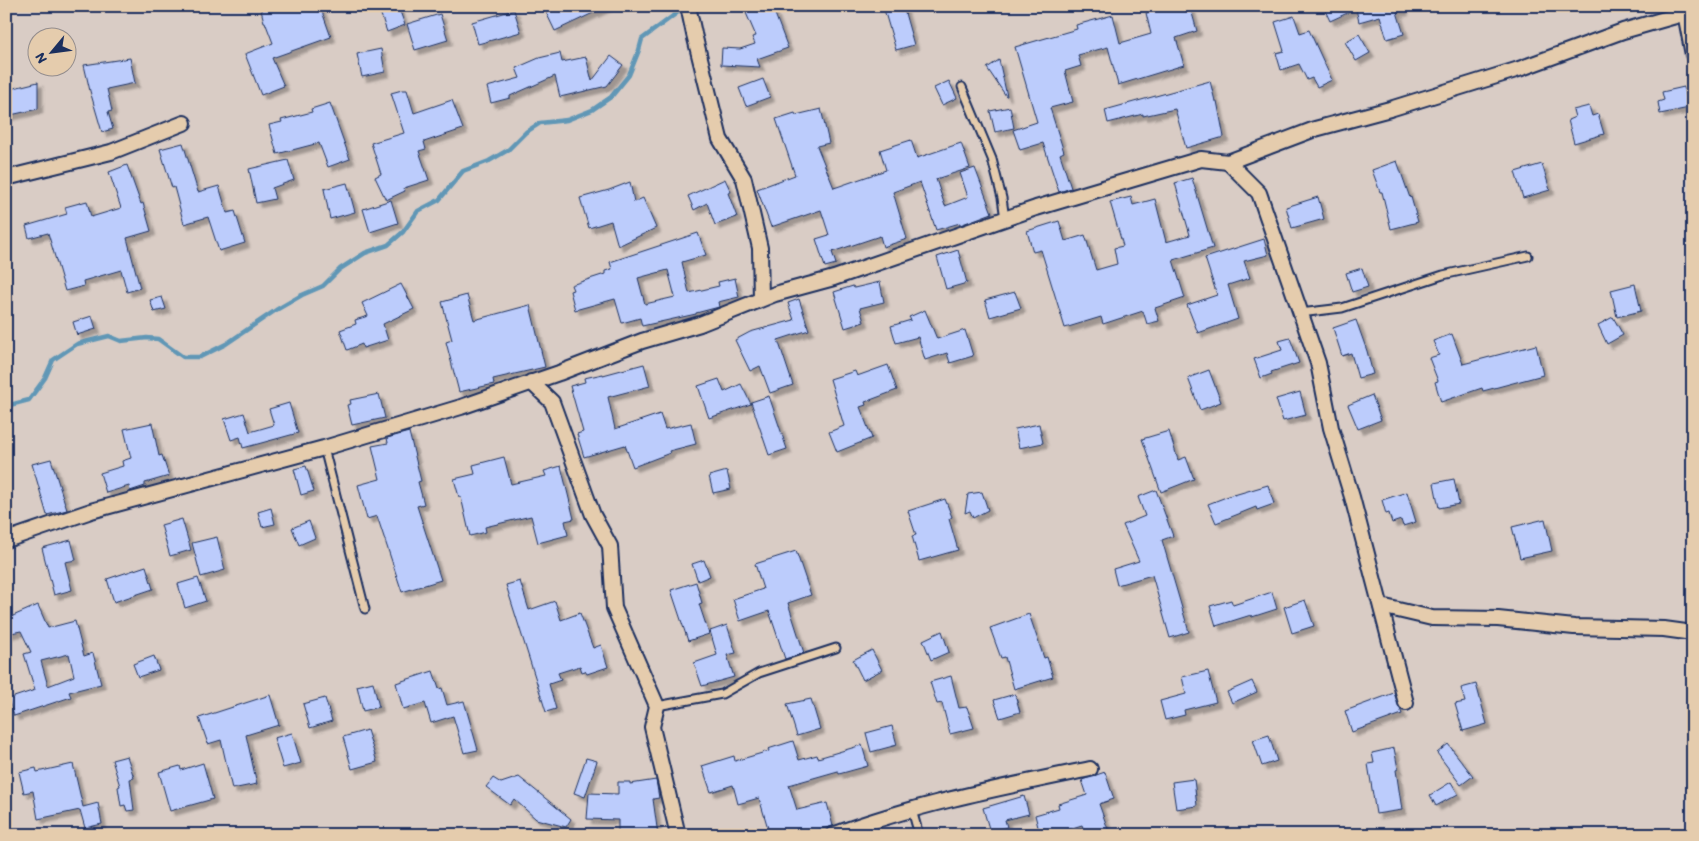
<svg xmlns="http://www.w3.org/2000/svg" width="1699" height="841" font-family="Itim,sans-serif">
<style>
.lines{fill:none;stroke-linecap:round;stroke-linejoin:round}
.stream{stroke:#6197b6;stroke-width:4.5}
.building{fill:#bcccfc;stroke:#1b2f5e;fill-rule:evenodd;filter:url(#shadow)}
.lane-casing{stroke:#1b2f5e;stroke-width:11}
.street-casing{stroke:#1b2f5e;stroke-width:18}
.lane{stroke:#e5ccad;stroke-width:7}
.street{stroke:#e5ccad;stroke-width:14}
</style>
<defs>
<filter id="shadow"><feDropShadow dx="4.5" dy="4.5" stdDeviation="1" flood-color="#0004"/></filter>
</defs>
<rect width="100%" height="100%" fill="#d9ccc5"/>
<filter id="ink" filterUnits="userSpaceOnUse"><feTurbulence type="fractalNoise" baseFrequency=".02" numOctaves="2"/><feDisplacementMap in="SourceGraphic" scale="10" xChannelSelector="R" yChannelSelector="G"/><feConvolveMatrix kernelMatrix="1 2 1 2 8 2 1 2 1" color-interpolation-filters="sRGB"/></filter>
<g filter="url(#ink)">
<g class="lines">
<polyline class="stream" points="6,406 29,400 45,378 53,360 77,344 109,336 121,341 147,338 158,339 183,357 200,357 226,344 276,310 302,295 323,286 340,269 365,253 388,245 403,232 418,211 439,200 463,171 489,161 508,150 526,132 540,123 567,120 592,110 611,97 629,75 639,50 642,39 685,7"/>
</g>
<g class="building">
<polygon points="260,6 320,6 331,37 272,58 284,86 261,95 245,54 273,43 265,22 264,22"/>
<polygon points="378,6 398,6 405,25 387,32"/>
<polygon points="543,6 608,6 555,31"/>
<polygon points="743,6 772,6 788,48 757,59 760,67 721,65 722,48 740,49 755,44 752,37 756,36"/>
<polygon points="883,6 903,6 914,45 896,50"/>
<polygon points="1172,6 1190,6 1197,31 1176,38 1184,65 1118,85 1108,47 1078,55 1081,66 1065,71 1073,102 1050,108 1064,152 1060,154 1071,188 1059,192 1043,143 1020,150 1013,130 1037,122 1015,47 1077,29 1076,25 1113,15 1120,43 1151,34 1146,13"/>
<polygon points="1323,6 1403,6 1404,11 1397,12 1404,34 1387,39 1380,16 1359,22 1356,9 1330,21"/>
<polygon points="514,10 521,32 478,44 472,22"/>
<polygon points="440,14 448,40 415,50 407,24"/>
<polygon points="1294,16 1300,33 1309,30 1332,80 1317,87 1312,78 1307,80 1299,64 1281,70 1276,53 1284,51 1275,22"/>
<polygon points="1359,34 1370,53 1356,61 1345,42"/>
<polygon points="381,49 385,72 362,77 357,54"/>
<polygon points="560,53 562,62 586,57 592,81 611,56 623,65 607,86 560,97 555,76 510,96 510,98 491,103 487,87 520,78 516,68 539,58"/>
<polygon points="130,58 135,83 107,89 112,111 108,112 113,129 102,132 90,91 84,65"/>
<polygon points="999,60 1007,96 1006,96 987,68"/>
<polygon points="763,79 770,97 746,106 739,88"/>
<polygon points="949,81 957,98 942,105 934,88"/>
<polygon points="1210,81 1215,101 1217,101 1224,137 1186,148 1175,109 1143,116 1143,114 1108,123 1105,110"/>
<polygon points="38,82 38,109 6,116 6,90"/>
<polygon points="1684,87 1689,108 1660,114 1658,102 1664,100 1662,92"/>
<polygon points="402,90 407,90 414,113 452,100 463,129 424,142 426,149 419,151 429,180 404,188 405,191 386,200 375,177 381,174 371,143 404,133 391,93"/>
<polygon points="330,103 350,159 328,167 319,143 277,154 269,125 282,122 281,120 312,112 311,109"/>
<polygon points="1589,106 1592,116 1598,114 1604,134 1574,143 1568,120 1575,117 1573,110"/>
<polygon points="1010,107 1014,128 995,132 990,111"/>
<polygon points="821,109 829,143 817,146 834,188 886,170 880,150 911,140 917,158 961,143 970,168 936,179 945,206 968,197 960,173 975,168 992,213 960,225 960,223 936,230 920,182 893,192 907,239 883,247 880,236 832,252 836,264 825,267 816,239 829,235 821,210 771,227 757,189 795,175 776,119 795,113 796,115"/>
<polygon points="183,143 198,192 219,186 227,213 235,211 245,243 219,251 208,217 184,224 174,187 172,188 160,149"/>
<polygon points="288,160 294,180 272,188 275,199 256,203 249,169"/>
<polygon points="1397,161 1410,198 1411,197 1418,222 1391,229 1382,192 1380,192 1372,170"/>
<polygon points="1542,164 1550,190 1523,198 1515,172"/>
<polygon points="127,165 141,204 143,203 151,231 127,238 140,288 127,292 121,270 83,281 84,286 65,291 48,233 29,238 26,226 67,214 65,207 87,201 91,217 121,208 109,172"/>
<polygon points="1192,178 1213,248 1173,260 1185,298 1155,308 1159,321 1147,324 1143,311 1103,324 1101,317 1065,328 1041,250 1033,252 1027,231 1059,221 1065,241 1085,235 1096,270 1117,264 1114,248 1123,246 1110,202 1131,197 1133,205 1155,199 1166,242 1190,235 1175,183"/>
<polygon points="725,179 731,192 728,193 737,217 715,225 707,203 694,210 688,196"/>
<polygon points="630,182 634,202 643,198 656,228 618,246 611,221 589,228 580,198 609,190"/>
<polygon points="347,183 355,212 330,219 324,189"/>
<polygon points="1318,197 1324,219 1292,228 1286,207"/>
<polygon points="391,200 398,223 370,232 363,209"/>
<path d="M698,233L706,255L682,262L689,293L719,286L718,282L735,278L739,297L718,302L719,307L696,313V314L642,326L640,318L622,323L615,299L575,310L570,291L573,290L571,285L605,274V271L612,269L610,262ZM668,270L675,297L645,304L638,278Z"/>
<polygon points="1264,239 1268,255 1244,261 1250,278 1228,285 1238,319 1198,333 1187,305 1217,295 1205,258"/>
<polygon points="958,250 967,283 946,289 937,257"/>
<polygon points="1362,268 1368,287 1352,292 1346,273"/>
<polygon points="880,282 884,302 860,308 864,322 845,328 834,292 853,286 854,288"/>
<polygon points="401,284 414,309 383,324 388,340 363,348 362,344 347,350 340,330 356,324 355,320 368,316 362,303"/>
<polygon points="1635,284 1641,311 1617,317 1611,290"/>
<polygon points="1015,292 1021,308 990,317 985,300"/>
<polygon points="467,295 474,320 530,305 545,367 493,379 494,384 459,392 446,342 452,340 442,302"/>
<polygon points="162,297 166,309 154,312 150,300"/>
<polygon points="799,299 809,330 778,340 793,385 770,393 760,366 750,371 735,340 750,332 794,320 788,303"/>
<polygon points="925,310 937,339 965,330 973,356 950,363 947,353 925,360 918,337 896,343 891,326 911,320 909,317"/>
<polygon points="92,316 96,329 77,335 73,322"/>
<polygon points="1613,317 1623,335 1607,344 1598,325"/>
<polygon points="1356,320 1367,351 1373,374 1358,378 1351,353 1342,356 1333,328"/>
<polygon points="1452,334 1463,364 1536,345 1543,375 1483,391 1482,388 1441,402 1435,382 1438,381 1429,358 1439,355 1433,341"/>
<polygon points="1290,338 1299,363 1271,372 1272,374 1261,378 1254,359 1282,350 1279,341"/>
<polygon points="644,364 650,386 608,397 615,429 660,414 665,429 691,423 696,444 669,451 670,453 633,467 625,445 584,457 577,434 583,432 570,386 585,382 584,378 603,374 603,375"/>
<polygon points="888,365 897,390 865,402 866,405 860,407 872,438 837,452 829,432 844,426 830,379 855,371 857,376"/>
<polygon points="1209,370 1221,402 1200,410 1188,378"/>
<polygon points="719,379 724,392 741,384 751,404 709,418 698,386"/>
<polygon points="1300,392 1306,415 1283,421 1276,399"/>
<polygon points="379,394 385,418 352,425 347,405 351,404 350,400"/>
<polygon points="1372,395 1381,420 1358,429 1348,405"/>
<polygon points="769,396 787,449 769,455 751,402"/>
<polygon points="289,403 298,433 243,448 240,437 231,440 224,419 244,413 250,432 274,425 269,409"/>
<polygon points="152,423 159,456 162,455 169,476 145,483 145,486 130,491 129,486 106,493 100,473 123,466 122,461 131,458 124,429"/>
<polygon points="1039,424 1043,443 1019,448 1015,429"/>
<polygon points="1169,431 1178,460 1186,457 1194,479 1161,492 1142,439"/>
<polygon points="409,432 421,481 418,482 424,504 417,506 441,580 402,592 377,516 367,519 358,485 380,479 372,446 388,443 387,438"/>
<polygon points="504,457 511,484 546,476 544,471 561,466 574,519 565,521 568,535 538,543 531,516 485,527 486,532 470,536 461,497 459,497 454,479 475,474 473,465"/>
<polygon points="51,459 67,510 47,515 32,464"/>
<polygon points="306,466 314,491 301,495 294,469"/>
<polygon points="727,471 731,489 713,493 709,476"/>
<polygon points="1454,479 1459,504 1439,508 1434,483"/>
<polygon points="1268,485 1274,504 1257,510 1256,507 1216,523 1208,504 1234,494 1234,495"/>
<polygon points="1156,490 1173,536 1162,540 1189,632 1170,638 1152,575 1117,585 1113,569 1139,561 1123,525 1145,516 1138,497"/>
<polygon points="982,492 988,510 973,518 970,511 965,513 968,494"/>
<polygon points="1407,492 1416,522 1403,526 1401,520 1392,523 1389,513 1386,514 1382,500"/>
<polygon points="945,499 952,517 949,519 958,550 919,561 912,536 916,535 908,511"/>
<polygon points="271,508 275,524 262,527 258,512"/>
<polygon points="182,519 191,550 170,556 161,525"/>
<polygon points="1545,519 1552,551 1520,558 1512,527"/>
<polygon points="309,521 315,538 299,545 292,528"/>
<polygon points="217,537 225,570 201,577 192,543"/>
<polygon points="71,540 76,560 65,562 72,590 54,595 42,548"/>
<polygon points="796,551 811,595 788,603 804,653 785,659 769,611 740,621 733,599 763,589 755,564"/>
<polygon points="704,560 710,576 698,581 692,564"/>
<polygon points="146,566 153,589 114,602 107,579"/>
<polygon points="198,578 206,601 185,608 178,584"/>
<polygon points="520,581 529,610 555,601 561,620 580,613 593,648 601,645 608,667 587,674 585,671 582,672 580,666 558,673 561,680 549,684 556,709 546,712 506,585"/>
<polygon points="696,582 702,603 699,604 709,634 688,641 671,590"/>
<polygon points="1272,592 1277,609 1252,617 1251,615 1216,626 1210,606 1231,600 1233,605"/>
<polygon points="1305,600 1314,626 1292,633 1284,607"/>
<path d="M38,605L48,628L75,621L84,656L93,653L101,684L69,692L71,697L14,716L8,699L35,690L24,654L31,652L21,631L6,634V619ZM69,654L74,676L48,686L41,661Z"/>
<polygon points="1029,614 1044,658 1047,657 1053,677 1014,689 1005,657 1001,658 990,628"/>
<polygon points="727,625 736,653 727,655 734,677 702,686 694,663 717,655 710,631"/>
<polygon points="942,631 949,652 931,660 923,640"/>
<polygon points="872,650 882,670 863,680 853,660"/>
<polygon points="154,656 159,670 138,677 133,664"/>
<polygon points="433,671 439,689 442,688 447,705 464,701 478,750 464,753 453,716 431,723 425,703 403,709 396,683"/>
<polygon points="1208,671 1216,702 1184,710 1185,715 1165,720 1160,701 1186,694 1182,677"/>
<polygon points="951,676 959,708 967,707 974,728 950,734 942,703 937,704 930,682"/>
<polygon points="1252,681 1257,692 1232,703 1227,692"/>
<polygon points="373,682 379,707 363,711 357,686"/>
<polygon points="1476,684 1487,724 1463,731 1455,704 1465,702 1461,688"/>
<polygon points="1394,693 1402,714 1352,732 1345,711"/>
<polygon points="1015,694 1020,712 1000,718 994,700"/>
<polygon points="270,695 279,725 246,735 257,784 232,789 221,740 208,744 199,718"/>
<polygon points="325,698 332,721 310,728 303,704"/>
<polygon points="811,699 820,729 797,736 787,704"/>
<polygon points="892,726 897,745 871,752 866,733"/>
<polygon points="367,730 377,762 352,769 343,737"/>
<polygon points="292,733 301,763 283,768 274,738"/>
<polygon points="1269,735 1277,761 1262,766 1253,740"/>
<polygon points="793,741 799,760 817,755 818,758 862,745 868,766 839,774 838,771 789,785 797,810 827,803 833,826 800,835 770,835 759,798 738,804 733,785 711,792 702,766 734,756 735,761 769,751 768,749"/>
<polygon points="1448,744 1473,776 1461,785 1437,753"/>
<polygon points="1394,748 1398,769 1396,770 1402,810 1376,814 1368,764 1374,763 1372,753"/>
<polygon points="127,756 134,778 130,779 134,810 127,811 125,805 121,806 118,787 120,786 112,760"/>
<polygon points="586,758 597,761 585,797 574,793"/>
<polygon points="203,763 213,799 170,811 159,772 180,766 181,770"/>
<polygon points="73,764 83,807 98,803 102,824 85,828 80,810 38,819 33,791 24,793 19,772 36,768 37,772"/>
<polygon points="1105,772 1114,799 1099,804 1110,835 1086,835 1082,825 1059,832 1060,835 1040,835 1035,815 1059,808 1058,804 1087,795 1082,780"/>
<polygon points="519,777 571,819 566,827 536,819 514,799 510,805 486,787 493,778 501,783"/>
<polygon points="1194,779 1197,806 1176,809 1172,782"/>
<polygon points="656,780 659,798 653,799 658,835 618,835 618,820 587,819 589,793 618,794 618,782 630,782 630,784"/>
<polygon points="1451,782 1458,794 1436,806 1430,795"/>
<polygon points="1024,796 1029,814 1005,820 1007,827 990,832 983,808"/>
</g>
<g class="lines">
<defs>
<g id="lane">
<polyline points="962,87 992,159 1002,198 1005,219"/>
<polyline points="1300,313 1342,308 1443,275 1528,256"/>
<polyline points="324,448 365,609"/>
<polyline points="657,706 722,694 759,673 836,648"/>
<polyline points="912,810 919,835"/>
</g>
<g id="street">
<polyline points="688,6 694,34 720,139 744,179 760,248 761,299"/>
<polyline points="1685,13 1693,55"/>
<polyline points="1228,162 1259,193 1318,363 1331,428 1352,497 1406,703"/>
<polyline points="6,178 111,152 184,123"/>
<polyline points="531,382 552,402 593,515 610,546 614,608 657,706 652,727 678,835"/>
<polyline points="6,540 91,511 324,448 461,407 559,373 642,341 700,324 775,294 834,278 1036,208 1201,159 1228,162 1315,129 1390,109 1519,69 1623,31 1693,11"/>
<polyline points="1381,606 1432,618 1498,619 1574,627 1664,629 1693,633"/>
<path d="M833,835C916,804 1003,787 1090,769"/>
</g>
</defs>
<use href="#lane" class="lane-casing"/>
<use href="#street" class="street-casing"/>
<use href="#lane" class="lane"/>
<use href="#street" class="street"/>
</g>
</g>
<rect width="1699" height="841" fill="none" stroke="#e5ccad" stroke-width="25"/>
<rect x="12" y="12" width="1674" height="816" fill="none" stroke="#1b2f5e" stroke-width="2" filter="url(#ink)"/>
<g transform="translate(52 52) rotate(241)"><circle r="24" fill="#e5ccad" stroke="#948d8d"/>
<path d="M0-4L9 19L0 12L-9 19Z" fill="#1b2f5e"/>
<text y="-8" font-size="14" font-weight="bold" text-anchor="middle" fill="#1b2f5e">N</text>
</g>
</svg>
